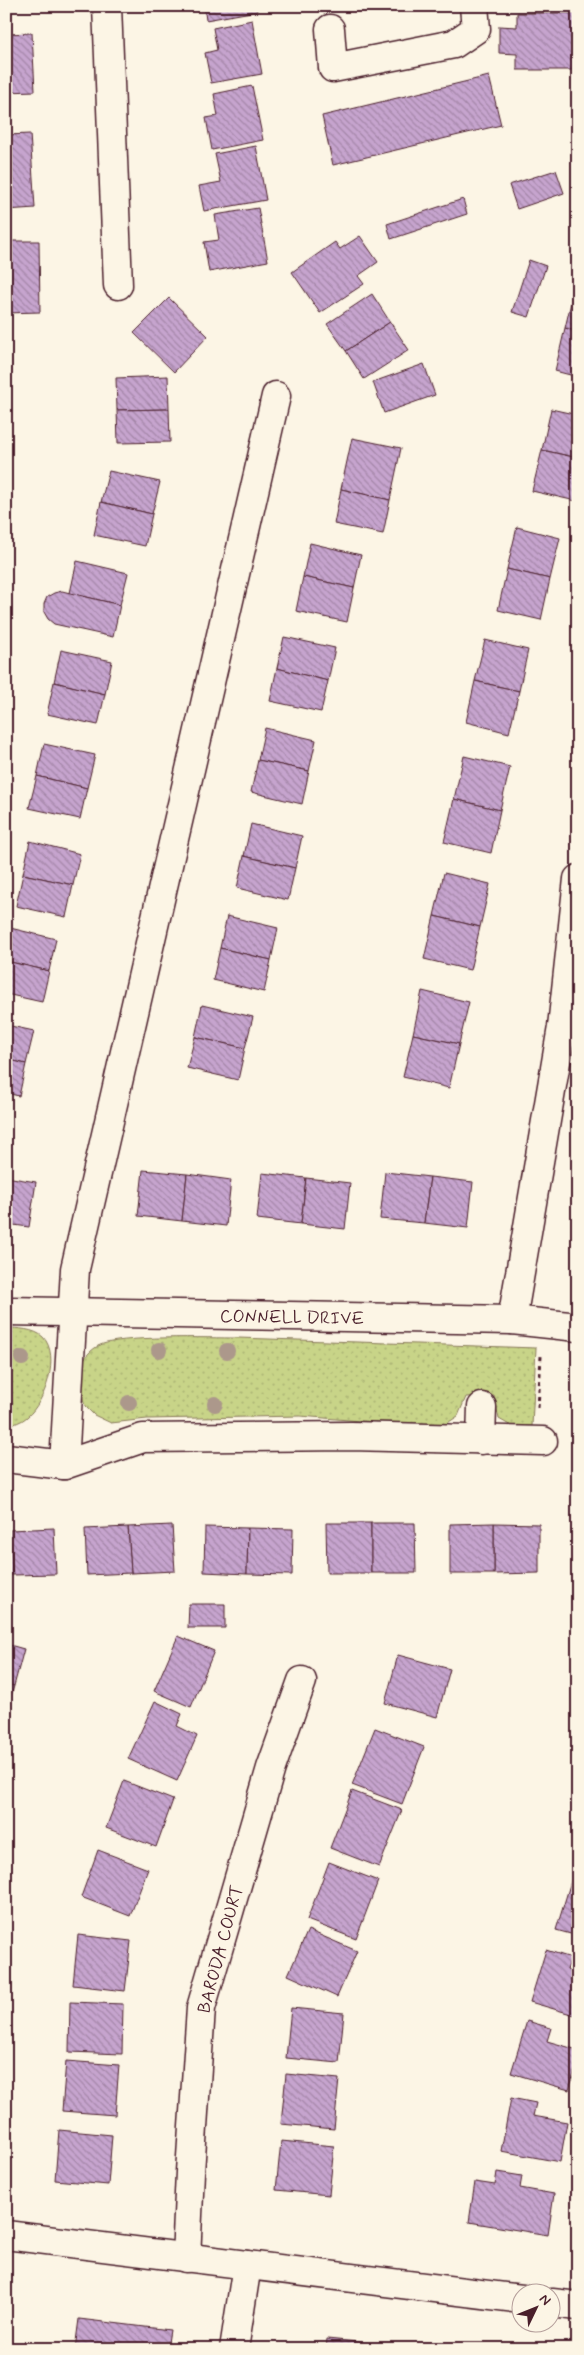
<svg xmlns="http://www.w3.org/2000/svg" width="584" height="2355" font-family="Mynerve,sans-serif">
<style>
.grass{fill:url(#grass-dots);stroke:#897a5a}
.building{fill:url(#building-back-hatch);stroke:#4a1f2b}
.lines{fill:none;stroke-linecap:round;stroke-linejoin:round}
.minor-casing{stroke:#4a1f2b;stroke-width:31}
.path{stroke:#4a1f2b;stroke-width:3;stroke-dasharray:4 4;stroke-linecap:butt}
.minor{stroke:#fcf5e5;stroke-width:28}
.tree{fill:#ac988b}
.labels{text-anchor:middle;stroke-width:4;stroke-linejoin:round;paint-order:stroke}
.street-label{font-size:18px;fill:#4a1f2b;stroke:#fcf5e5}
</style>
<defs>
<pattern id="grass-dots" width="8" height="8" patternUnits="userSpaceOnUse" patternTransform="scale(1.25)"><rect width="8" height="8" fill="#c8d488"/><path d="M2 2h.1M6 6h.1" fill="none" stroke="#adb676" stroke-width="1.8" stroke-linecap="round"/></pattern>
<pattern id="building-back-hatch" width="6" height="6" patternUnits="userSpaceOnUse" patternTransform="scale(1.25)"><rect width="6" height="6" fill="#c6a4ce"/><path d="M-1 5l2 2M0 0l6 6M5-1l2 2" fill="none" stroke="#a385a7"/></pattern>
</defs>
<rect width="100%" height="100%" fill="#fcf5e5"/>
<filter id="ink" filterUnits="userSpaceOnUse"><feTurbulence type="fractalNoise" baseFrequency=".02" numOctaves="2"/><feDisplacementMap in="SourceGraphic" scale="10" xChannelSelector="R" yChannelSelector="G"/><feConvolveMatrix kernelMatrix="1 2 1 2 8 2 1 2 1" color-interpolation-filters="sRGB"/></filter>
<g filter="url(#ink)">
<g class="grass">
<path d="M6,1328C17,1328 35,1329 43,1337C61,1356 45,1402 27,1417C22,1422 13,1424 6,1427Z"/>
<path d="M238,1338L536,1348L532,1426L513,1427L499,1419L494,1396L466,1397L458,1416L446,1424L373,1422L300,1416L147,1419L111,1423L94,1415L85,1406L76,1376C81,1363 86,1353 98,1346C118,1335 210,1338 238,1338Z"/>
</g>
<g class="building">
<polygon points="204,6 256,6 257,11 206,20"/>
<polygon points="517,13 578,13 578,70 517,70 517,54 499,53 499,26 517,27"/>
<polygon points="252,20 262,74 211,83 205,53 217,50 213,28"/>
<polygon points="32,33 35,91 6,92 6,34"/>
<polygon points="489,76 501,125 333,165 322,116"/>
<polygon points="252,86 263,140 212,150 206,118 218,116 214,94"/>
<polygon points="30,134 35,208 6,210 6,135"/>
<polygon points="256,146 266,200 204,211 199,186 221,182 215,154"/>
<polygon points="556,170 564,193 517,209 509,185"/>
<polygon points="463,199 467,214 391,239 387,224"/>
<polygon points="258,208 268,261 209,272 204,242 219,240 215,215"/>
<polygon points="360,236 378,262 358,276 364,284 320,313 292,272 335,242 340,249"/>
<polygon points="6,241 39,241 40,312 6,313"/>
<polygon points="529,260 546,266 529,317 512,312"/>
<polygon points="575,286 578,287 578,332 565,328"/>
<polygon points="372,294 390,322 346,351 327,324"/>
<polygon points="169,298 208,336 174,372 134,333"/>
<polygon points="390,322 409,350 364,379 346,351"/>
<polygon points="565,328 578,332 578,377 555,371"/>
<polygon points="424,364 435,395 384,413 373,382"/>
<polygon points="168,376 169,409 117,410 116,378"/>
<polygon points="169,409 170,442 118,443 117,410"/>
<polygon points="551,409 578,415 578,458 542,450"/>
<polygon points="352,438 401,448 390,500 341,489"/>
<polygon points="542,450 578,458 576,501 532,491"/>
<polygon points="109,471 160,482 152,514 101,502"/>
<polygon points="341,489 390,500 383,534 334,524"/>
<polygon points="101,502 152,514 145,546 94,535"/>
<polygon points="517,527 560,538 550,579 507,569"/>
<polygon points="310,543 361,555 354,588 303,577"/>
<polygon points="77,561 128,573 120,605 70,593"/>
<polygon points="507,569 550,579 541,620 498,610"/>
<polygon points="303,577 354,588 347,622 296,611"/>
<polygon points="62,591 120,605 113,637 54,624 48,619 44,612 44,604 47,597 54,593"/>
<polygon points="284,637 335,648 328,681 277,668"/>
<polygon points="485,640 528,650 519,691 475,681"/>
<polygon points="61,650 112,661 105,694 54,682"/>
<polygon points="277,668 328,681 321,712 270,701"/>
<polygon points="475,681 519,691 509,733 466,722"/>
<polygon points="54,682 105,694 98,725 47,714"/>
<polygon points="265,728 316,740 309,771 258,760"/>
<polygon points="44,744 95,755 87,788 37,776"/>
<polygon points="464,756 510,767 500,810 454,799"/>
<polygon points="258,760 309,771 302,804 251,792"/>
<polygon points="37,776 87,788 80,819 29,808"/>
<polygon points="454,799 500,810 491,853 444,842"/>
<polygon points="251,824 302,836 295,868 244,856"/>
<polygon points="30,841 80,854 73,885 23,874"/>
<polygon points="244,856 295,868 288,900 237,888"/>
<polygon points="444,873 490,884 480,927 434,916"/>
<polygon points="23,874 73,885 66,917 16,906"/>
<polygon points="227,916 278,928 271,960 220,948"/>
<polygon points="434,916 480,927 470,970 424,959"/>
<polygon points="6,927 56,939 49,971 6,961"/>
<polygon points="220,948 271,960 264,992 213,980"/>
<polygon points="6,961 49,971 42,1002 6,994"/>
<polygon points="422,991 469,1002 459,1044 413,1034"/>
<polygon points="202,1005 253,1017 245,1048 195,1037"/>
<polygon points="6,1025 34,1031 26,1064 6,1059"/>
<polygon points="413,1034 459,1044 449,1088 403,1077"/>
<polygon points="195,1037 245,1048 238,1080 187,1068"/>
<polygon points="6,1059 26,1064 19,1096 6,1093"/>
<polygon points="143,1170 187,1174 182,1221 138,1216"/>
<polygon points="385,1172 430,1177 424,1223 380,1219"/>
<polygon points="262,1173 306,1178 301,1224 257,1219"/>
<polygon points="187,1174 231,1180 226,1226 182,1221"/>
<polygon points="6,1177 36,1182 29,1227 6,1224"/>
<polygon points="430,1177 473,1182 468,1228 424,1223"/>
<polygon points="306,1178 350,1183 345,1229 301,1224"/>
<polygon points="326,1523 371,1523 371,1573 327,1573"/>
<polygon points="371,1523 415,1523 416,1573 371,1573"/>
<polygon points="494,1523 539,1524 539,1573 494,1574"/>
<polygon points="494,1523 494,1574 450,1574 450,1524"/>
<polygon points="172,1525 175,1571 131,1573 128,1527"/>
<polygon points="128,1527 131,1573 87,1575 85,1529"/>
<polygon points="205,1527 248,1528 247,1574 204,1572"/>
<polygon points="54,1528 56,1574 12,1575 10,1530"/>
<polygon points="248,1528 293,1529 292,1575 247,1574"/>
<polygon points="6,1530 10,1530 12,1575 6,1576"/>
<polygon points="189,1604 225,1604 225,1628 188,1628"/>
<polygon points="178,1636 214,1651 191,1707 154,1691"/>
<polygon points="6,1644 24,1649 14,1686 6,1684"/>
<polygon points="398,1655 450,1669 437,1717 385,1703"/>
<polygon points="6,1684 14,1686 6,1713"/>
<polygon points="155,1701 182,1714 177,1726 197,1736 177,1781 128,1759"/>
<polygon points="375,1728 424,1747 402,1804 352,1785"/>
<polygon points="124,1781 173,1800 156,1847 106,1828"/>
<polygon points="352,1791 402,1810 379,1867 330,1848"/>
<polygon points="98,1850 148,1869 130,1916 81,1897"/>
<polygon points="329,1862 378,1881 356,1939 307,1920"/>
<polygon points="572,1878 578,1880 578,1936 556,1930"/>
<polygon points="308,1930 357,1951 337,1997 288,1975"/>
<polygon points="78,1935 131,1941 125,1991 73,1985"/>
<polygon points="546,1950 571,1958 567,1970 578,1973 578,2016 530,2002"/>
<polygon points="70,2002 123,2004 122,2054 69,2052"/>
<polygon points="291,2008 344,2013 339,2063 286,2058"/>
<polygon points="527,2021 551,2028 547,2041 578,2050 578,2060 569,2090 511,2073"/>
<polygon points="66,2061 119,2065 115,2115 62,2111"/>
<polygon points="286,2074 339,2079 334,2129 281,2124"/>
<polygon points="511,2098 536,2103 533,2116 567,2122 560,2162 501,2151"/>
<polygon points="59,2130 112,2135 108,2185 55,2180"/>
<polygon points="281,2141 334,2146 329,2195 276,2190"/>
<polygon points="497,2172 522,2176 520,2188 554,2194 548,2235 469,2222 475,2182 495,2185"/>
<polygon points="79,2319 170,2330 167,2349 75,2349"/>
<polygon points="327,2339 368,2343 368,2349 326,2349"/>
</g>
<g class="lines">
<defs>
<g id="minor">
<polyline points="107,6 118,285"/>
<polyline points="330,29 333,68 454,44 476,29 474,6"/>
<polyline points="6,1311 512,1320 578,1327"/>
<polyline points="512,1320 562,1027 578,879"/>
<polyline points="481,1440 482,1407"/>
<polyline points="6,1458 64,1465 143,1438 351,1436 543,1441"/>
<polyline points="64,1465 75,1269 276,396"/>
<polyline points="6,2235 522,2299"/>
<polyline points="186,2258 190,2172 201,2008 271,1768 302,1681"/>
<polyline points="552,2303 578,2306"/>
<polyline points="234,2349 247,2265"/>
</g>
</defs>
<use href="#minor" class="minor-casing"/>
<polyline class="path" points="538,1408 541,1356"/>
<use href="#minor" class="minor"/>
</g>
<g class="tree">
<circle cx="159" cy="1350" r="8"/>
<circle cx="227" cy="1351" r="8"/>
<circle cx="22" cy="1358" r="8"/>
<circle cx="129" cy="1403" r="8"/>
<circle cx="215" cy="1404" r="8"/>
</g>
</g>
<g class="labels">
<g class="street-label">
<text transform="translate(292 1317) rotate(1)" y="6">CONNELL DRIVE</text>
<text transform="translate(220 1949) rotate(-75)" y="6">BARODA COURT</text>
</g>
</g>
<rect width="584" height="2355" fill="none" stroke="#fcf5e5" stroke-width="25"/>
<rect x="12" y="12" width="559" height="2330" fill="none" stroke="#4a1f2b" stroke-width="2" filter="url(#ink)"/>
<g transform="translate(536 2308) rotate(47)"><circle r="24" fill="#fcf5e5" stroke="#b59f9b"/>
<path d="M0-4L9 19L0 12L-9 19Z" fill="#4a1f2b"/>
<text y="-8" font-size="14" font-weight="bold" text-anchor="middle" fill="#4a1f2b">N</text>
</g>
</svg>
